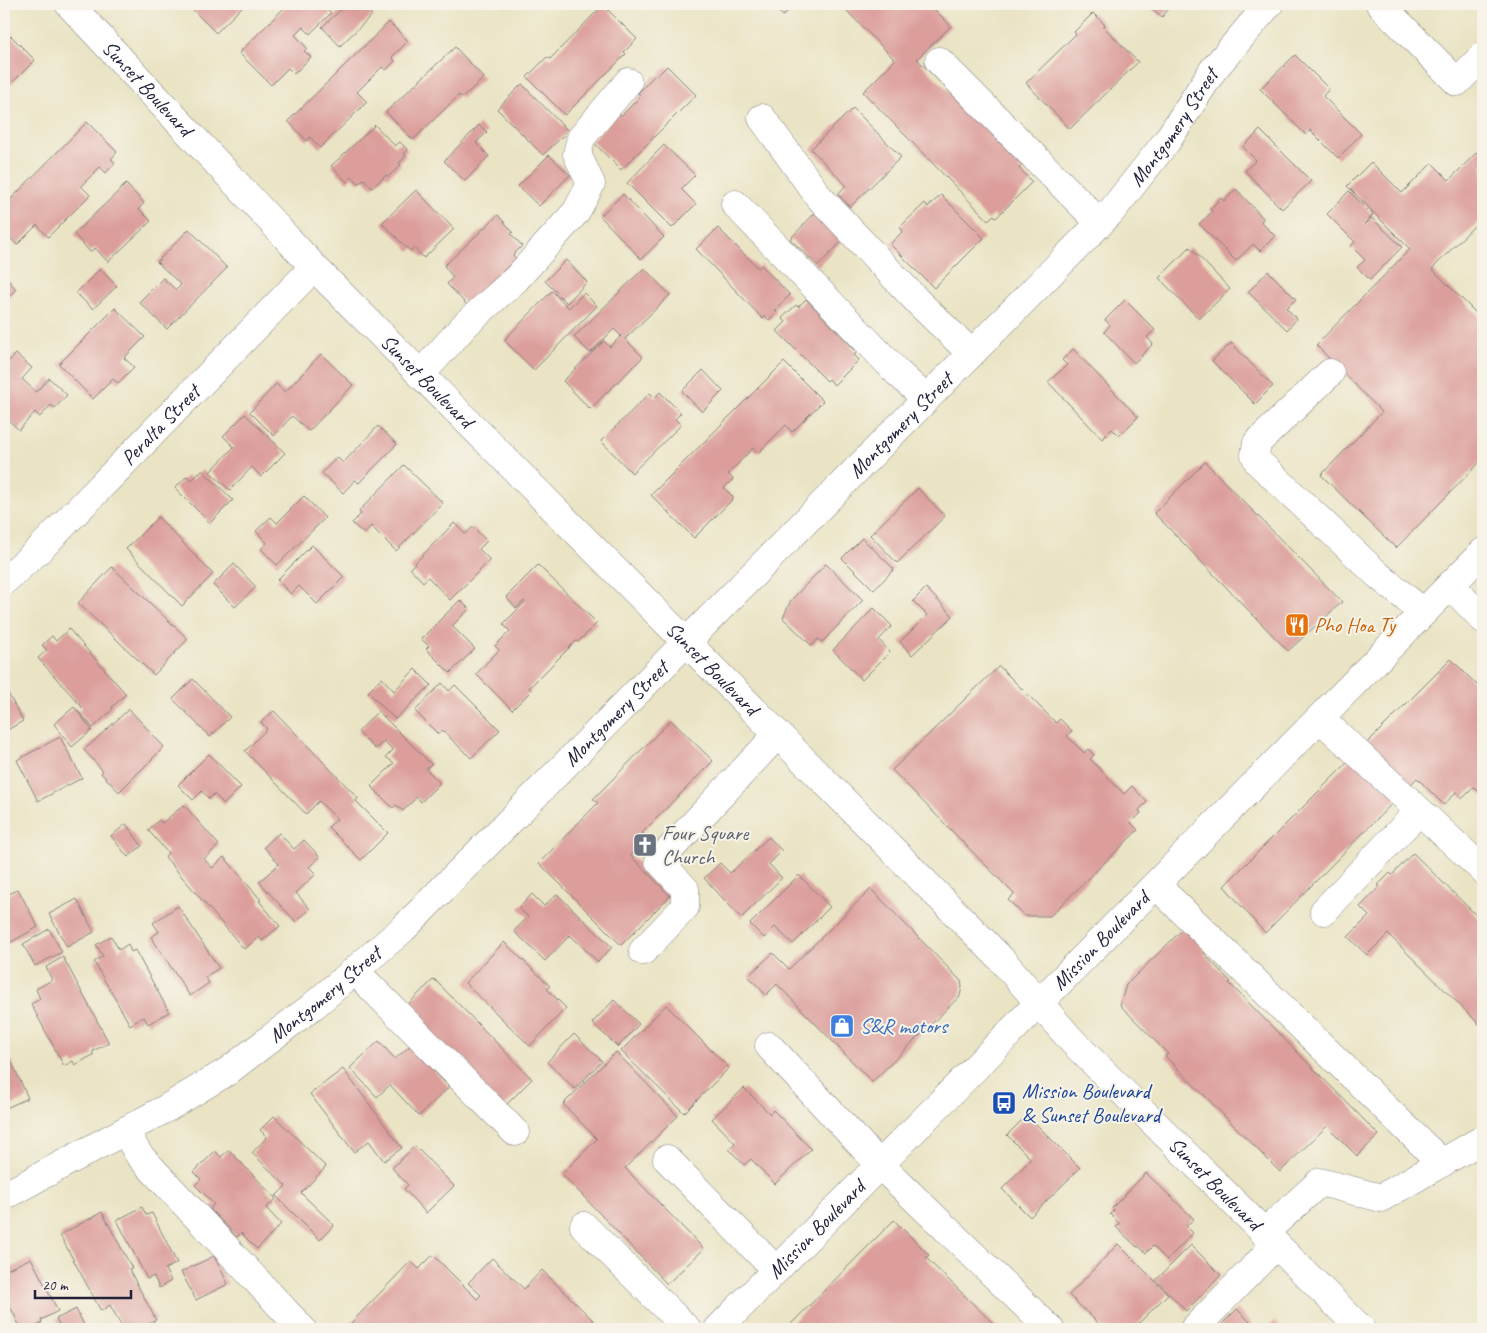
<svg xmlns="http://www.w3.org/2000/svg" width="1487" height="1333" font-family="Caveat,sans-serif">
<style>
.building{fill:#dc9e9b}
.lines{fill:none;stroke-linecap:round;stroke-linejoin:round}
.minor-casing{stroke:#868380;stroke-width:29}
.major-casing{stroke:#868380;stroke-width:29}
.minor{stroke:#fff;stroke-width:28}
.major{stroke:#fff;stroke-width:28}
.labels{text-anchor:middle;stroke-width:4;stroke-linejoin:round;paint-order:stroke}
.street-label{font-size:21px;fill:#22223b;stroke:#f7f3e8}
.food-label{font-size:21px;fill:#c56008;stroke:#f7f3e8;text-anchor:start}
.worship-label{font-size:21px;fill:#5b616d;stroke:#f7f3e8;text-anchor:start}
.shop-label{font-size:21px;fill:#366cbe;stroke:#f7f3e8;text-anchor:start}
.transit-label{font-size:21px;fill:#164399;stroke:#f7f3e8;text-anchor:start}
</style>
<rect width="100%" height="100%" fill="#f7f3e8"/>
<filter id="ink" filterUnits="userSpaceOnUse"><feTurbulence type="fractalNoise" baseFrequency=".02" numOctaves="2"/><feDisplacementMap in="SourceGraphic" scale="10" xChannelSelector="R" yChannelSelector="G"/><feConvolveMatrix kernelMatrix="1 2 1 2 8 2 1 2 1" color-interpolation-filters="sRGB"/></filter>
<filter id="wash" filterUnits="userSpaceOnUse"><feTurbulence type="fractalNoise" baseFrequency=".0096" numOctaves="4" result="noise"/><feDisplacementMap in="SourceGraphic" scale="20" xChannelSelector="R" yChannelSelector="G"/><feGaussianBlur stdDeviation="1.12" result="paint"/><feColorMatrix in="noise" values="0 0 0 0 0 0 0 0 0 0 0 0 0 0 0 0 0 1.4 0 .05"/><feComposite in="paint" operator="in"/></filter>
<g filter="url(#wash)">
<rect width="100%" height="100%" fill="#eae4c5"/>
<g id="blocks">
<g class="building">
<polygon points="187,4 245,4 216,33"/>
<polygon points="288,4 321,4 331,13 310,34 303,27 295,35 307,48 304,51 311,57 294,74 288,68 271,85 239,53"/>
<polygon points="347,4 362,4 372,15 340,46 322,27"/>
<polygon points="771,4 796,4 783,16"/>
<polygon points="840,4 929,4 951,26 917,59 1022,165 1019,168 1032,182 996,218 994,215 988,220 863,92 895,60"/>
<polygon points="1146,4 1173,4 1162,17"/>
<polygon points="603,5 637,39 624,52 626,54 565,115 527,77 547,57 550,59"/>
<polygon points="1093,13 1105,25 1104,27 1138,62 1070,129 1026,83 1076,34 1074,32"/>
<polygon points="389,22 408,41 392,57 395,61 386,70 382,67 357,92 367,102 320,148 310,137 307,141 288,121"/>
<polygon points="11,36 35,60 4,91 4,37 7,40"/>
<polygon points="455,47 484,78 462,98 459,95 413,140 386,112"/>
<polygon points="1295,55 1329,89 1323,96 1361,134 1338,158 1310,130 1306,135 1260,89"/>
<polygon points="667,66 696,95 621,170 592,141 618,112 621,116 641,96 638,93 655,75 657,76"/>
<polygon points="522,84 568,131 543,155 497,109"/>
<polygon points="853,108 901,157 850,207 838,194 846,185 811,149"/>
<polygon points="87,122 117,152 111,159 115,163 106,173 100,167 81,186 90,195 48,237 37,225 17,245 4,231 4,206"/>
<polygon points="375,125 395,146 400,142 408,150 404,154 406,156 399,163 401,165 388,177 386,175 372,188 364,179 359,183 352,177 347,182 331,166"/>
<polygon points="479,125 487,132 476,143 489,156 465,181 444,161"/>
<polygon points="1260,130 1311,181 1282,209 1245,171 1256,160 1243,147"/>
<polygon points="664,145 695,175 681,189 696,204 672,228 627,183"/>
<polygon points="1483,146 1483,217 1432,269 1483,320 1483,459 1396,548 1321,475 1382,412 1316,345 1410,249 1347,186 1371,162 1402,193 1432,163 1449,180"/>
<polygon points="549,155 570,175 539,206 518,186"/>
<polygon points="126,184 144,203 139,209 151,221 108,262 95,248 90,252 74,234"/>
<polygon points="1236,189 1263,218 1261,222 1275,236 1260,251 1253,244 1236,261 1199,224 1212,212 1210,209 1221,198 1224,201"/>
<polygon points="416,190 454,229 424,258 414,248 410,251 382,223"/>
<polygon points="1349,191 1373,215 1364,224 1365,225 1372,218 1402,247 1370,280 1357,267 1365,260 1351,246 1355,242 1327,214"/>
<polygon points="623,194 664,237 641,259 600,216"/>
<polygon points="941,195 984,238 934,288 890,244 903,231 900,227 925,203 928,207"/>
<polygon points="815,213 843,240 818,266 790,239"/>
<polygon points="498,215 513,232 511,234 522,246 513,255 516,259 467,305 447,284 453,277 444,266"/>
<polygon points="718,228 758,268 761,265 790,295 775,309 777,312 769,320 765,316 763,319 696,249"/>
<polygon points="189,229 227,268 167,329 139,302 163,278 176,290 181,285 157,262"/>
<polygon points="1190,247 1230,289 1199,319 1159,278"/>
<polygon points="566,260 587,282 567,303 545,281"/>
<polygon points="644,268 670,295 625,339 643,357 590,409 563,381 604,341 610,347 621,336 614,329 590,353 574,337"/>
<polygon points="100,269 117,286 93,309 76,293"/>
<polygon points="1268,271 1296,299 1286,308 1297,319 1287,330 1248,292"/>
<polygon points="4,276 16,289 4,302"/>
<polygon points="552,291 569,308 584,293 597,306 534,370 504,340"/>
<polygon points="806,299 857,352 854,355 859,360 834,385 829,379 827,381 777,331 786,322 782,318 796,305 798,307"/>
<polygon points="1125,300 1155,330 1147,337 1153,344 1134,363 1104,332 1110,325 1105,320"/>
<polygon points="115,308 145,337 124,358 134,367 118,383 113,379 93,399 59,364"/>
<polygon points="1231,343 1273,386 1255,404 1212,361"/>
<polygon points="1073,349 1138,417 1119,436 1112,429 1102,439 1048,382 1067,365 1062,360"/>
<polygon points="16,354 32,368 22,379 36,392 49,378 67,395 55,408 51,405 40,417 35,412 19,430 4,416 4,360 7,363"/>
<polygon points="321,354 353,385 309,431 292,416 274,436 250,412 276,384 285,392"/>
<polygon points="784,362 823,401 792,432 786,425 758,453 753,448 728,474 733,479 724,488 734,498 694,538 651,495"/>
<polygon points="703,370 723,391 702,412 682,391"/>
<polygon points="660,392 681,413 675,419 681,425 632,473 601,441 650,393 655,398"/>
<polygon points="245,414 285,453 261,477 252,467 230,490 210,472 234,447 223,436"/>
<polygon points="378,426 397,444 359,483 355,480 343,493 322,473 337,457 343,463"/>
<polygon points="1205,462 1342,602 1288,651 1154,513"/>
<polygon points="404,465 443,503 396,551 371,526 364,534 352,523 361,514 359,511"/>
<polygon points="202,470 233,500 210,523 175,488 187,476 192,480"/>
<polygon points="918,488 945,516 897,563 870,535"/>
<polygon points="304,496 325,518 277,565 261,549 267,543 256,531 271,517 277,523"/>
<polygon points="158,517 213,574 182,606 126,549"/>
<polygon points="454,523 465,534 473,527 487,541 479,549 490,560 450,600 428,577 423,582 410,568"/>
<polygon points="862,538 894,569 874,590 842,558"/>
<polygon points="312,545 344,577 317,604 299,586 291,594 277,580"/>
<polygon points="234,564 256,587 235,607 213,585"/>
<polygon points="826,564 863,600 822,642 818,639 812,646 783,618 791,600"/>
<polygon points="538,565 597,623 578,642 576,641 529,688 532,690 512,710 476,674 499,650 495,646 510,631 503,624 525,602 524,601 516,608 506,597"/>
<polygon points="112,567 188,639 154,675 78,603"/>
<polygon points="926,588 953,616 912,655 900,642 927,615 913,601"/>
<polygon points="460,600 469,609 452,626 475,649 450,673 426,649 429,646 421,639"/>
<polygon points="874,608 892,626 879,640 890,652 862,680 833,650"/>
<polygon points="69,629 126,694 112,707 113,709 93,728 78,711 82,707 38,658 47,650 42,645 52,636 56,641"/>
<polygon points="1451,659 1483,691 1483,796 1474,787 1463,798 1456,792 1444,805 1417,778 1265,933 1224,886"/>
<polygon points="999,666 1056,723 1060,719 1072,731 1067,736 1084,753 1088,749 1094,755 1090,759 1124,794 1132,786 1147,802 1139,810 1141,813 1131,823 1138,830 1050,916 1025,916 1008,900 1014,894 892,770"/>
<polygon points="415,669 431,685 395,719 368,692 382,678 394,691"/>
<polygon points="193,679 230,717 210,737 173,699"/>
<polygon points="442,683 449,691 455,685 500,730 471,758 442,730 438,734 415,711"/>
<polygon points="4,686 23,721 4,732"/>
<polygon points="74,707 92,730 72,747 54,724"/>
<polygon points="129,709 164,747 119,792 101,773 103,771 84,750"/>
<polygon points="274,711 358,798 356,801 388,833 361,860 328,827 337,819 319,801 306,814 245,751 267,729 261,722"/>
<polygon points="378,711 431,764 426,769 440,783 421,802 417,797 403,811 396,805 393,808 371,786 394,763 386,757 393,750 384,741 375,749 358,732"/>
<polygon points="671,720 713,761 642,833 647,838 630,855 670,896 621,945 539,863 598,803 593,799"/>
<polygon points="60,737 82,778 38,801 17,760"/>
<polygon points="209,754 241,787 224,804 214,794 209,799 202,791 193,800 178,785"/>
<polygon points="184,805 219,845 204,859 212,868 224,857 261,900 259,901 280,926 262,941 259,937 244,949 165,857 168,853 148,830 159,820 162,823"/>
<polygon points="126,824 142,846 128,857 111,836"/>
<polygon points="279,833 294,849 304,840 320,857 309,867 316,874 296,893 310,909 296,922 259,882 279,864 264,847"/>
<polygon points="769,837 782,851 769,864 782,878 741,918 704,878 720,863 730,873"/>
<polygon points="1413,853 1483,922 1483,1028 1388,934 1367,955 1348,937 1369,916 1360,907 1380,886 1378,885 1390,873 1392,875"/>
<polygon points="799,875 830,907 793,944 775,927 764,938 750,924"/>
<polygon points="18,889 38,927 4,946 4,897"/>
<polygon points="871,889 961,981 962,987 960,996 872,1082 777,984 766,995 748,976 773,953 789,969"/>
<polygon points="532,894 544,906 557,894 612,947 598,962 570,935 545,961 514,931 528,917 519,908"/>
<polygon points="77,899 94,932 67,947 49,914"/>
<polygon points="178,906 219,968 205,977 209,983 190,996 151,937 159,932 153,923"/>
<polygon points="1184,928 1202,946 1205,955 1231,982 1229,983 1379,1135 1357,1156 1327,1126 1280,1172 1165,1056 1168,1054 1120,1005 1126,985"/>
<polygon points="49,929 62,952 35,966 23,944"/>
<polygon points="111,936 119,950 128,944 131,952 135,950 169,1012 148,1024 144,1017 130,1025 94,962 103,956 96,945"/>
<polygon points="504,942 550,986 547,989 566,1008 530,1046 465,983"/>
<polygon points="63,957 109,1043 93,1051 93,1055 75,1065 73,1061 64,1066 31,1004 40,999 36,989 52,980 46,967"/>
<polygon points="434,979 532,1079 503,1108 404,1008"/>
<polygon points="614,1000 639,1024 618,1047 592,1023"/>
<polygon points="666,1005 729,1068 684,1113 621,1051"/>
<polygon points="574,1034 602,1061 575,1089 547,1062"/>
<polygon points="379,1041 395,1059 410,1046 449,1087 419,1116 390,1085 377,1097 350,1068"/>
<polygon points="4,1045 28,1098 4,1109"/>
<polygon points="616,1052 678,1116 625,1168 704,1249 667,1284 562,1174 597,1139 563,1104"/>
<polygon points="343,1069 402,1148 384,1161 369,1141 354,1152 310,1094"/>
<polygon points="744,1088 770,1114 773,1110 811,1149 775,1184 751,1159 744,1165 729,1149 735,1143 712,1119"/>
<polygon points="1027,1115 1080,1168 1030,1217 1002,1189 1031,1159 1007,1135"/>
<polygon points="274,1116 326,1167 301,1193 334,1225 320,1240 276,1196 286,1186 252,1153 267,1137 260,1130"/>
<polygon points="415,1146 454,1186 426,1213 404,1189 408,1185 392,1168"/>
<polygon points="229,1150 276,1199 266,1208 281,1224 257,1249 241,1233 237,1237 210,1209 214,1204 195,1185 201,1179 194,1172 215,1151 221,1157"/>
<polygon points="1146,1173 1194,1219 1186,1226 1193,1233 1167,1260 1153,1246 1146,1253 1138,1246 1137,1247 1116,1227 1120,1224 1110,1214 1114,1210 1112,1208"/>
<polygon points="142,1207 146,1215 152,1213 177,1263 165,1269 171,1281 159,1288 154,1276 147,1279 117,1220"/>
<polygon points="102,1212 132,1268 129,1269 156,1320 139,1329 123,1329 110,1305 101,1311 60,1235"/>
<polygon points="894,1220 929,1255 926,1258 999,1329 789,1329 787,1328"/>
<polygon points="1118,1244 1168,1294 1133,1329 1104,1329 1069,1295"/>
<polygon points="1191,1245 1221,1275 1186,1311 1156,1280"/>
<polygon points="433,1255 477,1299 481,1295 468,1283 492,1258 524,1289 542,1270 602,1329 354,1329 349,1325 411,1261 419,1269"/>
<polygon points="214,1256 228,1284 196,1300 181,1272"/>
<polygon points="31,1258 58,1311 41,1320 42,1323 30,1329 21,1329 4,1294 4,1271"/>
<polygon points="76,1309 86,1329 61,1329 56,1319"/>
<polygon points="1237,1309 1255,1327 1258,1324 1263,1329 1220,1329 1223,1327 1221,1325"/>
<polygon points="1275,1321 1282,1329 1265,1329"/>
</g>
</g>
</g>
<g filter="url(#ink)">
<use href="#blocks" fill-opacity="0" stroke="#868380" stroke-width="1"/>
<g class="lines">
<defs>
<g id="minor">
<path id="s1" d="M69,4L314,267L1001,959L1072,1041L1361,1329"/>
<polyline points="1380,4 1457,82 1483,56"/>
<polyline points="939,61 1100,223"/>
<polyline points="762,118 819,197 919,303 971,353"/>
<polyline points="735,204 898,373 926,399"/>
<polyline points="1330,373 1257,443 1255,455 1258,462 1379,576 1423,612"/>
<polyline points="420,375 466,324 516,279 576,212 591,184 577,154 581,138 628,82"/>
<path id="s2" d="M4,581L39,550L314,267"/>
<polyline points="1450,585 1483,619"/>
<polyline points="1320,718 1483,870"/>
<polyline points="1156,885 1442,1163"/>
<polyline points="1324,911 1419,811"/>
<polyline points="643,951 685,907 685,889 659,861 777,735"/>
<polyline points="355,971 515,1132"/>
<polyline points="769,1046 880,1165 1050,1329"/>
<polyline points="125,1131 139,1155 302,1329"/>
<polyline points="667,1159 776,1270"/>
<path id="s3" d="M4,1196L167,1108L228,1071L313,1006L403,929L1110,213L1167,141L1213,70L1269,4"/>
<polyline points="584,1226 687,1329"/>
<polyline points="1264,1233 1320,1182 1381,1198 1483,1139"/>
<polyline points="1194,1329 1276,1245"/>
</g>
<g id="major">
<path id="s4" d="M718,1329L1483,552"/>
</g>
</defs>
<use href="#minor" class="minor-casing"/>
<use href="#major" class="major-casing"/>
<use href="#minor" class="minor"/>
<use href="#major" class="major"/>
</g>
</g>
<defs>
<symbol id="restaurant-square" viewBox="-11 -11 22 22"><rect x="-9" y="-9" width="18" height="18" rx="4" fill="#e8710a" stroke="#f7f3e8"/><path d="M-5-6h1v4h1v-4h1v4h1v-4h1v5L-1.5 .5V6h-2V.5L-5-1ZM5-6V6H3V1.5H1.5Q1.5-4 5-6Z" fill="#fff"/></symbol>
<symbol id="church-square" viewBox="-11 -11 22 22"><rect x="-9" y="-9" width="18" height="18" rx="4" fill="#6b7280" stroke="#f7f3e8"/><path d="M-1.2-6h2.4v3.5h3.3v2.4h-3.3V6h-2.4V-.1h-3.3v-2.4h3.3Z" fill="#fff"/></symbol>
<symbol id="shop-square" viewBox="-11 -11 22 22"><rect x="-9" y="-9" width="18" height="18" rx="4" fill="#3f7fe0" stroke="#f7f3e8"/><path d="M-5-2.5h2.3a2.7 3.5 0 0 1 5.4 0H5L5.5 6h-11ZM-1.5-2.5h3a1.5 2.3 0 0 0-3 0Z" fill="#fff"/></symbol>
<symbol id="bus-square" viewBox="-11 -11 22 22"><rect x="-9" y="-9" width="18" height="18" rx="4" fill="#1a4fb4" stroke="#f7f3e8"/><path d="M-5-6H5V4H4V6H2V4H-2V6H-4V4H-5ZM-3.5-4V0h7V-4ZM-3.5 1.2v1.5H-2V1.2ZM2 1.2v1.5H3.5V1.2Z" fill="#fff"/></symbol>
</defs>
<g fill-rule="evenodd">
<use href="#restaurant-square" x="1283" y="611" width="28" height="28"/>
<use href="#church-square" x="631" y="831" width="28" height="28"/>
<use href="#shop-square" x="828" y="1012" width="28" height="28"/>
<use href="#bus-square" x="990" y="1089" width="28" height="28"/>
</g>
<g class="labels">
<g class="street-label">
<text dy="7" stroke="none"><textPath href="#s1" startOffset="115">Sunset Boulevard</textPath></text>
<text dy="7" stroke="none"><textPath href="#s3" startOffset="1595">Montgomery Street</textPath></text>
<text dy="7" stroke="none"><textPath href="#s1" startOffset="520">Sunset Boulevard</textPath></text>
<text dy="7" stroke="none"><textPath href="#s2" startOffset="221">Peralta Street</textPath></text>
<text dy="7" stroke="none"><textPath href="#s3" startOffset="1190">Montgomery Street</textPath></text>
<text dy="7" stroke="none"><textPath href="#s1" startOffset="925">Sunset Boulevard</textPath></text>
<text dy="7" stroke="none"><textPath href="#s3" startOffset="785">Montgomery Street</textPath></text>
<text dy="7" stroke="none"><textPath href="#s4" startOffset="545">Mission Boulevard</textPath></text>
<text dy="7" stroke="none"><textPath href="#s3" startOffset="380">Montgomery Street</textPath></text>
<text dy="7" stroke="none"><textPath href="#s1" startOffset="1645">Sunset Boulevard</textPath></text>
<text dy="7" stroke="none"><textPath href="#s4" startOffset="140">Mission Boulevard</textPath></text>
</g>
<g class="food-label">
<text x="1314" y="632">Pho Hoa Ty</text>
</g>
<g class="worship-label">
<text x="662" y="840">Four Square<tspan x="662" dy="24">Church</tspan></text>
</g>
<g class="shop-label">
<text x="860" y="1033">S&amp;R motors</text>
</g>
<g class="transit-label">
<text x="1022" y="1098">Mission Boulevard<tspan x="1022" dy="24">&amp; Sunset Boulevard</tspan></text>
</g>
</g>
<rect width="1487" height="1333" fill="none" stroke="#f7f3e8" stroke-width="20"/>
<path d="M35 1290v8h96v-8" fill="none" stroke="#22223b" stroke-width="2.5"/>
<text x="42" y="1290" font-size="15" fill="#22223b" stroke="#f7f3e8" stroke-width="4" paint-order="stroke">20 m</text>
</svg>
